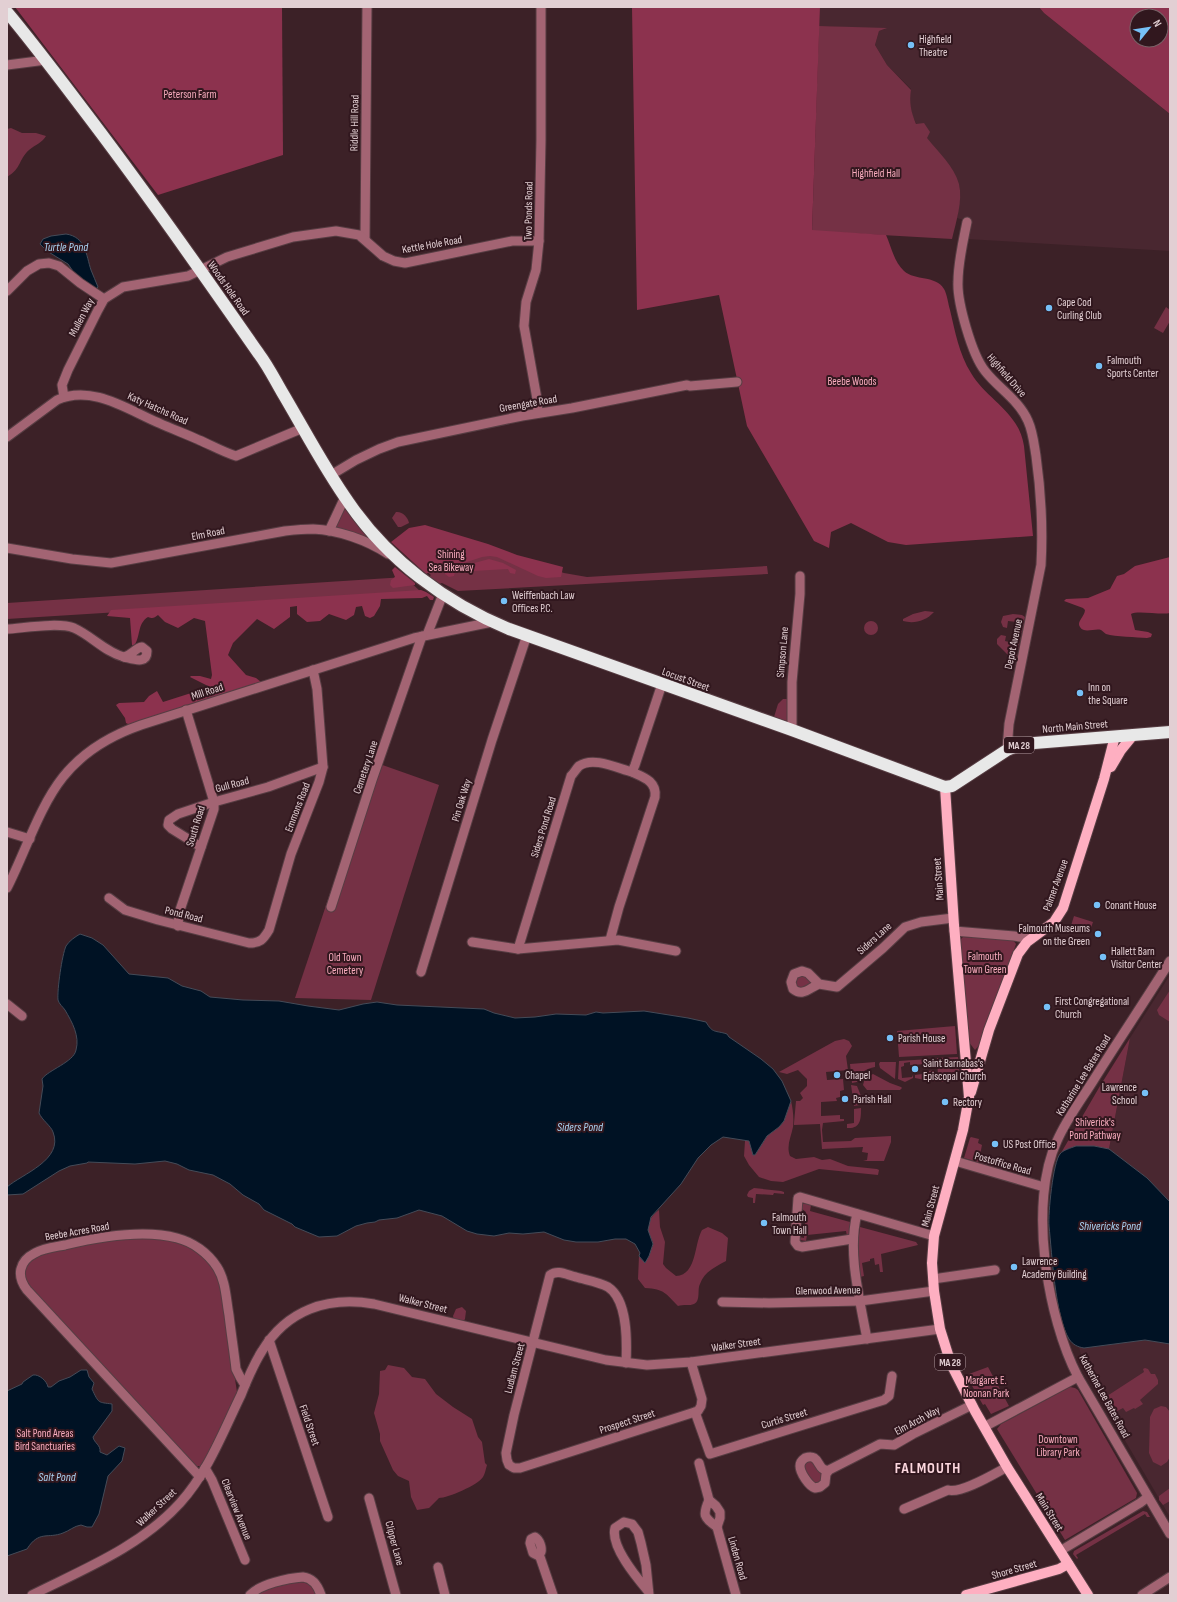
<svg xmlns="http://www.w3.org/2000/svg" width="1177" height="1602" font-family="'Sofia Sans Condensed',sans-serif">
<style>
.built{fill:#492730}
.green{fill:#753145}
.forest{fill:#8c324e;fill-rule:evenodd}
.water{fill:#001224;stroke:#444b58}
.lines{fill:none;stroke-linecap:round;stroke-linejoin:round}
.minor-casing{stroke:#573d43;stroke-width:11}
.major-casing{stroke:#573d43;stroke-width:12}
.highway-casing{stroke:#573d43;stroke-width:14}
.minor{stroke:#a36473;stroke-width:9}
.major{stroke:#feafc1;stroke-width:10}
.highway{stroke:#e8e8e8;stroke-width:12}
.poi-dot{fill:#76c0f7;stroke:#31171e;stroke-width:1.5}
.labels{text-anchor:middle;stroke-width:4;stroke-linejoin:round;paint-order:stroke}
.shield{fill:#31171e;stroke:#ad989d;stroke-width:1}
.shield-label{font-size:10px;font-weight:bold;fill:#e2cfd3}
.poi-label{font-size:11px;fill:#e2cfd3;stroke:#31171e;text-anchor:start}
.park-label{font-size:11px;fill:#f9acbe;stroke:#31171e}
.street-label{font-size:11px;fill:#e2cfd3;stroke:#31171e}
.water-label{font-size:12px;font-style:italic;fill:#aad3f3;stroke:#31171e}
.district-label{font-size:15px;font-weight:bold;letter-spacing:1px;fill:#fcd7de;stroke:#31171e}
</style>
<rect width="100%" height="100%" fill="#3c2127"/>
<g class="built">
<polygon points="820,7 1039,7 1044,13 1170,114 1170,251 967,239 970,222 957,218 960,196 959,184 918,127 912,115 909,99 911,89 887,65 875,45 879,31 885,29 819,26"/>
<polygon points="1170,975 1170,1202 1147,1178 1109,1149 1130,1038"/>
<polygon points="1145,1340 1170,1344 1170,1517 1086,1374 1079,1347 1087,1348"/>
</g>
<g class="green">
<path d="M819,26L887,28L879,31L875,45L887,65L911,90C909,102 911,112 916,124L924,123L930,132L927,138C938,152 954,166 959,184C963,201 956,222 952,239L812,231Z"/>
<path d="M11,128L22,133H36L46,136C43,142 35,145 29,150C18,160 22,168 7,177V129Z"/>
<polygon points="1166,307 1170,310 1170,321 1163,333 1154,328"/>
<polygon points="345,506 370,539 369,540 335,528"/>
<path d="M396,512C402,511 408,517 409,523L401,527H398L392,518Z"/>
<polygon points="428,527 564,573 587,577 767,566 768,574 458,591 442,583 439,584 429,577 431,575 415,562"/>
<polygon points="405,577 422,593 7,619 7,603"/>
<path d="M925,611L934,612C926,621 914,624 903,621V619L913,614Z"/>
<polygon points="1013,614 1022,615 1025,617 1018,649 1012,649 1012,654 1017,652 1017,656 1008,655 997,644 997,639 1001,635 1006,636 1005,641 1013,643 1014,638 1017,639 1019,627 1016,626 1017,622 1008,621 1007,628 1003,627 1001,622 1003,616"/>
<circle cx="871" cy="628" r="7"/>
<polygon points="783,699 788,699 788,720 787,722 774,717 778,704"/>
<polygon points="374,762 439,785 371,1000 295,998"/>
<polygon points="1074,916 1093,922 1089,934 1070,929"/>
<polygon points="963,937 1013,940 1016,944 982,1042 975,1050 968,1041 960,940"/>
<polygon points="803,974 812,983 811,984 798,990 794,980 796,977"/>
<polygon points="1170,990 1170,1022 1159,1015 1157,1010"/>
<polygon points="955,1026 957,1054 899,1057 897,1031"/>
<polygon points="1130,1038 1109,1149 1094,1146 1076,1146 1061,1153 1100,1086"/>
<polygon points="844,1039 849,1041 852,1046 846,1056 848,1070 826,1072 827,1080 843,1079 844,1090 840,1091 840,1097 836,1098 837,1101 821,1102 821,1116 840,1115 840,1119 844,1119 844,1121 823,1123 822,1130 823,1142 851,1141 855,1138 891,1136 891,1142 884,1161 863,1161 867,1160 868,1153 862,1152 863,1147 822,1149 820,1124 794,1125 794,1123 796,1101 800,1101 803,1098 800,1093 807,1086 807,1079 798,1070 787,1074 779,1072 835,1041"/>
<polygon points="958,1057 960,1080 940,1082 938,1075 937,1058"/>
<polygon points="929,1059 928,1064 910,1065 910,1062 904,1063 904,1066 901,1067 902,1078 912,1077 913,1075 913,1078 905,1082 898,1079 899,1061"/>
<path d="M875,1062V1067C866,1069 859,1072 857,1082L852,1083L850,1064Z"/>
<polygon points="880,1062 896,1062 895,1079 880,1068 879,1064"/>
<polygon points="934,1070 936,1078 935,1082 915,1078 915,1075 929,1073 929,1071"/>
<polygon points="873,1074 890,1083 901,1087 902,1088 900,1090 867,1090 863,1085 865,1078"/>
<polygon points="851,1085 857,1086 861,1096 860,1105 854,1106"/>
<path d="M791,1101C793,1109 794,1119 793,1127C791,1137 786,1146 790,1156L796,1159L814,1157L822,1160L830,1159L848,1166L877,1169L879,1170L878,1175L819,1169L783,1182L771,1181L759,1177L749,1165L744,1156L745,1141H749L753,1155H755L767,1136L779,1127L784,1121Z"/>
<path d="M861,1108C861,1119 861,1129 847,1128V1124L854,1123V1109Z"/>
<polygon points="971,1137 979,1139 978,1143 982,1145 980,1155 1004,1161 1002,1169 964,1158 970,1138"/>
<polygon points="754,1188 781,1191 784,1192 784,1194 774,1193 773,1195 756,1194 755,1203 753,1203 753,1198 748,1197 747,1195 749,1191"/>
<polygon points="810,1203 811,1205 810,1211 850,1222 853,1217 850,1235 847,1236 846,1231 807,1235 806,1241 800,1240 799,1237 804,1238 806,1212 802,1209 801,1206 803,1204"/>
<path d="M659,1210L660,1227L665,1242L663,1264L666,1268L676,1276C697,1275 694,1244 702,1230L708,1227L722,1233L728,1238L726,1261C715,1267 704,1272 700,1284C697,1289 701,1301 694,1304C690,1306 683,1304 678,1306C666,1294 665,1289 645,1288L638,1279L639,1256L642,1260C645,1256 652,1250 653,1244C653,1240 649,1236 648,1232C646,1224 652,1215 659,1210Z"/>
<polygon points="860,1227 916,1242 918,1245 881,1254 883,1272 880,1272 879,1264 875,1265 874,1258 870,1259 870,1261 862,1263 864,1276 860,1277 856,1252 859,1250 858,1243"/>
<polygon points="139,1238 172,1240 184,1244 204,1255 219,1276 237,1392 207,1459 201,1466 194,1466 33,1292 25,1281 24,1270 26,1265 38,1254 101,1241"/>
<polygon points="462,1307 466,1311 465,1319 463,1322 454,1320 453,1316 456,1309"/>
<path d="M388,1365L404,1368L412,1377L425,1379L436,1394L453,1407L472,1419L478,1437L482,1442L485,1463L487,1465C486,1468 485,1474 483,1477C478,1485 448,1498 439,1498L429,1508L417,1510L411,1497L409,1481L398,1476L393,1470L380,1441V1434L374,1413L379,1394L380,1371L385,1370Z"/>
<polygon points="988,1367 1009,1406 991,1414 985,1404 983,1405 967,1377 969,1374"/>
<polygon points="1145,1368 1148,1369 1151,1374 1155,1374 1158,1380 1158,1384 1140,1400 1143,1404 1135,1409 1134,1408 1126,1412 1123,1408 1113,1413 1104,1398 1144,1372 1143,1369"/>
<polygon points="1070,1387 1075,1388 1078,1390 1137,1493 1136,1498 1065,1540 997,1429 1001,1424"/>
<polygon points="1161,1406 1166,1407 1170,1412 1170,1457 1167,1462 1161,1466 1153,1462 1149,1453 1150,1417 1154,1409"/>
<polygon points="811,1459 823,1475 822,1483 811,1484 803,1465"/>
<polygon points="1170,1488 1170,1501 1163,1505 1159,1500 1159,1496"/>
<polygon points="1143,1511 1147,1512 1150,1517 1147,1517 1145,1514 1076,1555 1078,1558 1077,1559 1073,1554 1074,1551"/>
<path d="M293,1582C308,1582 310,1583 318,1595H255L270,1588Z"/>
</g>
<g class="forest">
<polygon points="15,7 282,7 283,155 158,195"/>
<path d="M632,7H820L812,230L886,235C891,246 894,262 904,271C915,281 936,275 944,289C947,294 948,303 950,310C955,331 959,354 971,373C987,400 1019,412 1024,446L1033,536L906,545L888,542L851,523L831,532L829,548L814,541L747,426L719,295L637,310Z"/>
<path d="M1039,7H1170V114L1044,13ZM1137,16H1161V40H1137Z"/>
<polygon points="425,525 488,544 517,555 563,567 561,577 546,578 538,576 497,557 490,556 482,557 455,566 436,568 426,574 391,542 409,528"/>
<path d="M1170,557V613C1160,615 1137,610 1131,614L1135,630L1148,632L1152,634L1151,637L1147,638C1137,637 1115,637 1106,634C1104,633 1103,631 1101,630C1095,628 1084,634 1080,627C1076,622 1085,616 1085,610L1083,608L1064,601L1066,599L1088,598L1110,589L1117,576L1124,574L1135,566Z"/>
<polygon points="489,559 503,563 516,570 515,574 510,573 508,569 455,572 454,576 449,577 445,574 445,571"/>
<polygon points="395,567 415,583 415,585 393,588 390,585 391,580 395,577 392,570"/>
<path d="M421,590L426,592L434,597L433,600H430L427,596L422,598L381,599L380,606L374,616L370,618L365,616L362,606L356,607L354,615L346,620L329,614L320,621L307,622L297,614V606L290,607V617L274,629L257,619L233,643L228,655L246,675L256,678L261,682L130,725L126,723L125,718L116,705L119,703L144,702L149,696L157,691L163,702L210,687L190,677L191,676H200L211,679L212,675L205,621L194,618L178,628L165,622L158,615C154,618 153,619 148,617C137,624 141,636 134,646L132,645L130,618L107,616L111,610Z"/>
</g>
<g class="water">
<path d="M66,234C86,237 86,255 91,270C93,276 96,281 98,287L96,289L75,274L68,264L47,251L40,244L43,239L51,236Z"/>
<path d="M80,934L92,938L103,945L129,974L168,978L182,986L201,991L210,997L243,1000L279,1001L308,1006L339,1010L363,1004L377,1002L397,1005L484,1009L494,1013L515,1018L535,1017L556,1014L586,1015L596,1012L603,1013L644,1011L688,1018L706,1022C713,1034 715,1030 727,1034L729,1037L761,1059L773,1069L782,1081L791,1101L784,1121L779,1127L767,1136L755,1155H753L749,1141L723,1137L711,1145L698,1158L681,1184L651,1217L648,1230L653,1244L649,1256L645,1263L639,1256L640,1253L635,1244L626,1239H615L598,1242H576L564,1240L544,1232L523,1234L509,1233L494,1236L477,1234L467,1231L442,1216L419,1210L397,1218L379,1220L375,1222L367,1223L356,1226L337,1236L319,1237L295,1227L292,1224L264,1210L259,1204L243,1195L230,1184L213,1175L189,1170L177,1164L165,1161L135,1164L88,1162L87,1163L70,1166L59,1171L23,1194L7,1195V1187C22,1174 64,1160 53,1132C51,1126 42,1120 39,1113L43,1086L42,1079C48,1070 74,1062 76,1050C80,1036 72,1022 65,1010C63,1007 59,1004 58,1000C57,990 62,955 66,946C69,941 75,937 80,934Z"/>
<path d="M1076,1146H1094L1109,1149L1147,1178L1170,1202V1344L1145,1340L1084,1348C1078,1347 1073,1345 1069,1339C1055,1316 1052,1254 1049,1226C1048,1214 1053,1162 1060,1154C1063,1150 1071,1148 1076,1146Z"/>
<path d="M81,1370H87L89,1377L94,1383L92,1389C99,1404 98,1402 112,1404V1411L93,1437C94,1443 101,1445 100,1452L107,1455L119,1446L125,1448L122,1461L108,1476L99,1514L92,1527H87L81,1525C74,1526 69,1531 63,1533C48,1539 39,1530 27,1549L7,1556V1391L22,1384L23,1382L33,1375C39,1374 47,1381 48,1387H51L59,1381L70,1377Z"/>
</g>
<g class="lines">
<defs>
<g id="minor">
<polyline points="7,65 46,60"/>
<path d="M967,222C963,242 958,262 958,282C957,302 972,355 985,371C998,388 1019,400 1028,421C1033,432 1034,444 1036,456C1041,492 1043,529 1041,565L1009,724L1007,750"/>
<polyline points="365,239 367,7"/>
<polyline points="7,291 27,271 39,264 49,263 59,266 80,283 104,299"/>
<polyline points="64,397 62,385 68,370 98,310 104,299 123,287 188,276 227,257 293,237 336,231 359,235 383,256 394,261 405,263 512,241 539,241"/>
<polyline points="538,413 537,399 524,326 526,302 536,270 539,241 541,140 541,7"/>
<path d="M7,437L57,400C92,384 128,410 159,423C172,429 186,434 199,440C211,445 223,452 236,456L303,428"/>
<polyline points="331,475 356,460 379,449 398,442 522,416 572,408 687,385 690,386 737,382"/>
<polyline points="329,531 345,497"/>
<path d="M7,548L72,559L111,563L285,531C294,530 304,529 313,529C338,530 367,540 388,554"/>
<path d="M7,629C24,628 59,622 74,628C92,636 105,652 124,657"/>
<polyline points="427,635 443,594"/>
<path d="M142,647L147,651C147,665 133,659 124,657C132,655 135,648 142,647Z"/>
<polyline points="792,730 792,682 800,594 800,576"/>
<polyline points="7,832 30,839"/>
<polyline points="201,847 172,829 168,825 169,820 178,814 214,802 268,787 323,767"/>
<path d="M7,888C25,853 39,807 63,777C83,752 112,735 141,725L414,638L492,622"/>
<path d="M109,898L125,910L158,920L249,943C260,943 263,940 269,930L291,854L319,782L323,767L317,689L313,670"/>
<polyline points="331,907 372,780 422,636"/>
<polyline points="178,926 179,913 214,809 214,802 186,710"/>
<polyline points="954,931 1014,936 1031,939"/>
<path d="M610,940L619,907L655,797C657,781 643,777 632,772"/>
<polyline points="472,942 518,949 618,940 676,951"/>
<path d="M518,949L571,776C574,773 576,769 579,766C593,756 617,768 632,772L635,765L662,684"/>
<path d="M1170,961C1145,1001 1118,1041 1093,1081C1081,1100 1066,1120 1057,1141C1028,1202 1047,1318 1078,1377L1170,1534"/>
<polyline points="421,972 492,740 527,635"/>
<path d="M819,984C809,988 803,997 793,989L791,982L794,974L802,971L808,973L819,984L837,987L883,948L905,927L921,922L953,918"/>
<polyline points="7,1004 22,1016"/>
<polyline points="955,1161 1044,1187"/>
<path d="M857,1214C847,1252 860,1300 867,1339"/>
<polyline points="852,1239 802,1247 798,1246 795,1242 798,1198 800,1197 934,1236"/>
<polyline points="933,1279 995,1270"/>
<polyline points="722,1302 769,1303 860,1301 934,1291"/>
<polyline points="269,1340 328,1517"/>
<path d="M626,1363C627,1342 628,1300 608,1287C599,1282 586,1280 576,1277C567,1275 558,1269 550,1275L514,1415L506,1453L507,1460L509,1465L514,1468H520L698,1411L701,1406L702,1399L691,1362"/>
<polyline points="695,1412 710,1454 884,1400 889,1396 892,1376"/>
<polyline points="984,1427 1078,1377"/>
<polyline points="699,1463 709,1500 716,1506 720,1512 720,1518 717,1527 736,1595"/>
<polyline points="205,1468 212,1480 245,1560"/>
<path d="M829,1470L826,1474L825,1483L820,1487L815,1488C809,1486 800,1473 800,1466C800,1462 802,1460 805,1458C821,1452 816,1472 829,1470L880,1444L894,1445L913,1434L972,1405"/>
<path d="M200,1477L27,1290C16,1276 19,1261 35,1253C44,1248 55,1247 65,1245C98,1237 143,1229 177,1238C193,1242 208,1253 217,1267C226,1281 226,1299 229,1315C231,1333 234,1351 236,1369L240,1377L245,1385"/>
<polyline points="369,1498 396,1595"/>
<path d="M709,1500C702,1516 704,1517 717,1527"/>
<path d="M904,1509L948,1490C961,1494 994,1474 1007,1467"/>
<path d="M535,1537C540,1540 542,1548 541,1552L537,1555L533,1553L530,1543L531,1539Z"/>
<polyline points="1060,1551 1140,1503 1148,1497"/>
<polyline points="539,1554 553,1595"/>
<polyline points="438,1567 445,1595"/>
<path d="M648,1591C637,1578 610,1546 615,1528L624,1522L632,1524L638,1532L641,1543L646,1565L649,1595"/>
<path d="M32,1595C84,1569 140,1547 180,1503C208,1472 223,1432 241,1395C247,1380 253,1365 262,1351C287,1310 327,1296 374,1304L606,1360L647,1365L691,1362L940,1329"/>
<path d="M250,1595C260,1584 288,1578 303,1577C313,1578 318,1586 321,1595"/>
<polyline points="1142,1595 1170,1577"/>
</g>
<g id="major">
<polyline points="1111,767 1121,750 1134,734"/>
<polyline points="945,787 954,925 969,1097 963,1130 934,1236 932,1263 934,1291 940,1329 951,1364 975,1411 1007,1467 1088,1595"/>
<polyline points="971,1092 989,1030 1018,954 1027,942 1054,922 1063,908 1104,779 1115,736"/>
<polyline points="966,1595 1059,1569 1068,1564"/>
</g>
<path id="highway" d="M7,12C33,43 57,75 82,108C143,188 201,271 259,354C268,366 275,380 282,392C304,429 324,468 349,503C388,560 446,603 509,629L792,730L945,787L952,786L1007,750L1022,744L1170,732"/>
</defs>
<use href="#minor" class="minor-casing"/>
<use href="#major" class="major-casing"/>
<use href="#highway" class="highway-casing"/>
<use href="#minor" class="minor"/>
<use href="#major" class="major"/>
<use href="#highway" class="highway"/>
</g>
<g class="poi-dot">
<circle cx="911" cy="45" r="4"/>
<circle cx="1049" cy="308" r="4"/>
<circle cx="1099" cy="366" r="4"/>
<circle cx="504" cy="601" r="4"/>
<circle cx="1080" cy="693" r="4"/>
<circle cx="1097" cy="905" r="4"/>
<circle cx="1098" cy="934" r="4"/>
<circle cx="1103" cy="957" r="4"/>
<circle cx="1047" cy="1007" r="4"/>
<circle cx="890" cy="1038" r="4"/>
<circle cx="915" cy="1069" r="4"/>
<circle cx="837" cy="1075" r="4"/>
<circle cx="1145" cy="1093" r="4"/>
<circle cx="845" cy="1099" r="4"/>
<circle cx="945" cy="1102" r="4"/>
<circle cx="995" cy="1144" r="4"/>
<circle cx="764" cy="1223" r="4"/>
<circle cx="1014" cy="1267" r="4"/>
</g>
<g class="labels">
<g class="shield">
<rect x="1004" y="737" width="30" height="16" rx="3"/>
<rect x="935" y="1354" width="30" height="16" rx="3"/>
</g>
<g class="shield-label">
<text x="1019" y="749">MA 28</text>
<text x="950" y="1366">MA 28</text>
</g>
<g class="poi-label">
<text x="919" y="43">Highfield<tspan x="919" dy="13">Theatre</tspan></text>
<text x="1057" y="306">Cape Cod<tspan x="1057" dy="13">Curling Club</tspan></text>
<text x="1107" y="364">Falmouth<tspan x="1107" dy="13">Sports Center</tspan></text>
<text x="512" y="599">Weiffenbach Law<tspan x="512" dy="13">Offices P.C.</tspan></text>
<text x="1088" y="691">Inn on<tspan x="1088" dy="13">the Square</tspan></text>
<text x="1105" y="909">Conant House</text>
<text x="1090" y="932" text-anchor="end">Falmouth Museums<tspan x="1090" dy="13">on the Green</tspan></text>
<text x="1111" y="955">Hallett Barn<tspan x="1111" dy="13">Visitor Center</tspan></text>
<text x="1055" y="1005">First Congregational<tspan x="1055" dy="13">Church</tspan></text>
<text x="898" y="1042">Parish House</text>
<text x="923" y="1067">Saint Barnabas's<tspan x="923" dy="13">Episcopal Church</tspan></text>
<text x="845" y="1079">Chapel</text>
<text x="1137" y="1091" text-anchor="end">Lawrence<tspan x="1137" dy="13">School</tspan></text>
<text x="853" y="1103">Parish Hall</text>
<text x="953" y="1106">Rectory</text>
<text x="1003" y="1148">US Post Office</text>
<text x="772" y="1221">Falmouth<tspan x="772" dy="13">Town Hall</tspan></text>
<text x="1022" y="1265">Lawrence<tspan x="1022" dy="13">Academy Building</tspan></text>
</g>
<g class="park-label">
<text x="190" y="98">Peterson Farm</text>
<text x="876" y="177">Highfield Hall</text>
<text x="852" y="385">Beebe Woods</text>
<text x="451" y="558">Shining<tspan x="451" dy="13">Sea Bikeway</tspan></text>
<text x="985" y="960">Falmouth<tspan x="985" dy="13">Town Green</tspan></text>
<text x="345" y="961">Old Town<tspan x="345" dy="13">Cemetery</tspan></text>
<text x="1095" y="1126">Shiverick's<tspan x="1095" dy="13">Pond Pathway</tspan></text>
<text x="986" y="1384">Margaret E.<tspan x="986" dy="13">Noonan Park</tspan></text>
<text x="45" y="1437">Salt Pond Areas<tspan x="45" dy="13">Bird Sanctuaries</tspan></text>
<text x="1058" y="1443">Downtown<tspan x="1058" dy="13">Library Park</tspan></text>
</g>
<g class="street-label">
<text transform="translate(354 123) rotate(-89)" y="4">Riddle Hill Road</text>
<text transform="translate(528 211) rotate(-89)" y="4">Two Ponds Road</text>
<text transform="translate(432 244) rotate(-10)" y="4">Kettle Hole Road</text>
<text transform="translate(229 288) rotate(55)" y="4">Woods Hole Road</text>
<text transform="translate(81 317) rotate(-62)" y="4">Mullen Way</text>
<text transform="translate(1007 375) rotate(49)" y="4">Highfield Drive</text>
<text transform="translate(528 403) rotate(-10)" y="4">Greengate Road</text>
<text transform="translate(158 408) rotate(24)" y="4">Katy Hatchs Road</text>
<text transform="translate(208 533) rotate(-11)" y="4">Elm Road</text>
<text transform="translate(1013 644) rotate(-78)" y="4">Depot Avenue</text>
<text transform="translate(782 652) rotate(-85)" y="4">Simpson Lane</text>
<text transform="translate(686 679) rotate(20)" y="4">Locust Street</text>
<text transform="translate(207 691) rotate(-18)" y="4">Mill Road</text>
<text transform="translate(1075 726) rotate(-5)" y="4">North Main Street</text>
<text transform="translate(365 767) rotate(-71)" y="4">Cemetery Lane</text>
<text transform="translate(232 784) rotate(-15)" y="4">Gull Road</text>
<text transform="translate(461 800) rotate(-73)" y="4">Pin Oak Way</text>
<text transform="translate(297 807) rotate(-69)" y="4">Emmons Road</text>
<text transform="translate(195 826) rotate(-73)" y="4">South Road</text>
<text transform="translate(543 827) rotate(-73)" y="4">Siders Pond Road</text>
<text transform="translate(938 879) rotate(-94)" y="4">Main Street</text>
<text transform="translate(1055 885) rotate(-70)" y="4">Palmer Avenue</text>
<text transform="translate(184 914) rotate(14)" y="4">Pond Road</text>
<text transform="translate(874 938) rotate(-42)" y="4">Siders Lane</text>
<text transform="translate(1083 1075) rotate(-58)" y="4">Katharine Lee Bates Road</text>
<text transform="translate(1003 1163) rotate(16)" y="4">Postoffice Road</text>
<text transform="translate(930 1206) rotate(-75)" y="4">Main Street</text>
<text transform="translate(77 1231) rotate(-10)" y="4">Beebe Acres Road</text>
<text transform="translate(828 1290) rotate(-1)" y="4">Glenwood Avenue</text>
<text transform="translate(423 1303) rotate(14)" y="4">Walker Street</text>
<text transform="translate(736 1344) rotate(-8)" y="4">Walker Street</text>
<text transform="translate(514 1368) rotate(-75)" y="4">Ludlam Street</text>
<text transform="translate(1105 1396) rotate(61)" y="4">Katherine Lee Bates Road</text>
<text transform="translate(784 1418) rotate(-17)" y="4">Curtis Street</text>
<text transform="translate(917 1420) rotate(-28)" y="4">Elm Arch Way</text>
<text transform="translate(627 1421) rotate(-18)" y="4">Prospect Street</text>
<text transform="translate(310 1425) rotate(71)" y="4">Field Street</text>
<text transform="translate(156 1507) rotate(-43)" y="4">Walker Street</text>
<text transform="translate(237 1509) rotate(68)" y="4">Clearview Avenue</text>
<text transform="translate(1050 1512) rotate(58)" y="4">Main Street</text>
<text transform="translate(395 1543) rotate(75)" y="4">Clipper Lane</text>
<text transform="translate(738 1558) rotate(74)" y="4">Linden Road</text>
<text transform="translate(1014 1569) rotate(-16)" y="4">Shore Street</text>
</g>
<g class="water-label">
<text x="66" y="251">Turtle Pond</text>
<text x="580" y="1131">Siders Pond</text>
<text x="1110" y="1230">Shivericks Pond</text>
<text x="57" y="1481">Salt Pond</text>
</g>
<g class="district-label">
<text x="928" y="1473">FALMOUTH</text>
</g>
</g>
<rect width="1177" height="1602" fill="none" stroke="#e2cfd3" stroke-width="16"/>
<g transform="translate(1149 28) rotate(60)"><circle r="19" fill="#31171e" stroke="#786166"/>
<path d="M0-3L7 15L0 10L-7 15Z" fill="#76c0f7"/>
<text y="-6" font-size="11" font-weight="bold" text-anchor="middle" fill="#e2cfd3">N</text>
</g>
</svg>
